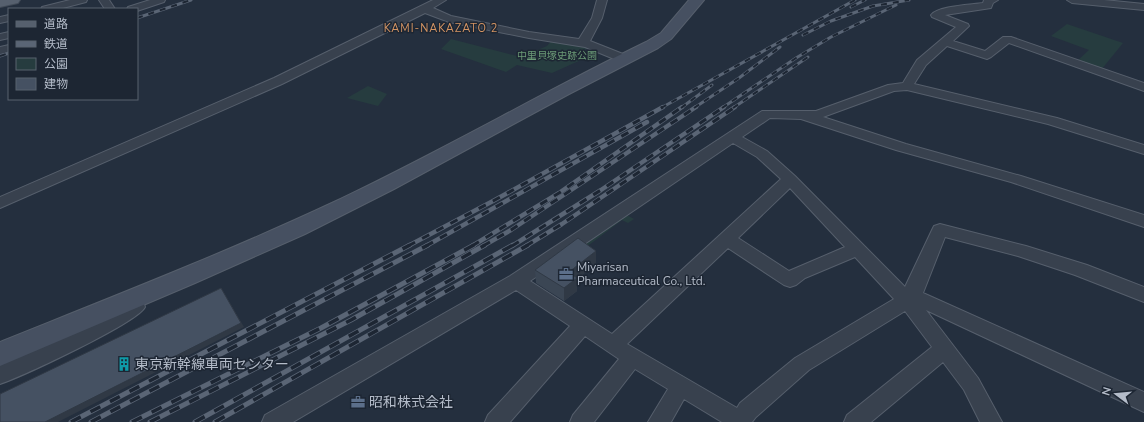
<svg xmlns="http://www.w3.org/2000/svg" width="1144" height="422" font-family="'Nunito Sans','Noto Sans JP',sans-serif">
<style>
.green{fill:#263c3f}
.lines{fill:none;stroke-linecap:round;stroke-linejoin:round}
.street-casing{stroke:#565f6c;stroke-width:2}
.secondary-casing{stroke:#565f6c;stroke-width:2}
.primary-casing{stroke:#414a57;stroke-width:2}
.street{fill:#38414e;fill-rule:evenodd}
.secondary{fill:#465061;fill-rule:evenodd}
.primary{fill:#56606e;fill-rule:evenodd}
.rail-far2-casing{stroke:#5a6575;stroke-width:3}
.rail-far1-casing{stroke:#5a6575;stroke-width:4.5}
.rail-casing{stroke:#5a6575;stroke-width:5}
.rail-far2{stroke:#1d2633;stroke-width:2;stroke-dasharray:6;stroke-linecap:butt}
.rail-far1{stroke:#1d2633;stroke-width:3;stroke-dasharray:8;stroke-linecap:butt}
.rail{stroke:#1d2633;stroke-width:3.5;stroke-dasharray:11;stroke-linecap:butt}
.wall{fill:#3b4654}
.shaded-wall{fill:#303945}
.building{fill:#455162;stroke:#303945}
.labels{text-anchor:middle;stroke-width:3;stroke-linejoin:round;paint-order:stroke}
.far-park-label{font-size:10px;fill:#6b9a76;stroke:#1d2633}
.far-neighbourhood-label{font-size:11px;letter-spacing:1px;fill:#d59563;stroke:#1d2633}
.poi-label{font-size:12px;fill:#b4bcc9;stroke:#1d2633;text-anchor:start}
.near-poi-label{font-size:14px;fill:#b4bcc9;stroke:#1d2633;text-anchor:start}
</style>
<rect width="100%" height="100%" fill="#242f3e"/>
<g class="green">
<polygon points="1067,24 1123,43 1101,70 1076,62 1089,50 1051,36"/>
<polygon points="451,39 521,57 547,46 552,40 592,46 573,56 581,60 552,73 517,65 506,72 441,49"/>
<polygon points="368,86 387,94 378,106 347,98"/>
<polygon points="625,214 634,219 628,223 622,220 581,251 574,247"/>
</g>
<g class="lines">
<defs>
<g id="street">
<polygon points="70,0 87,0 86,2 59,9 41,9 42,7"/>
<polygon points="99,0 109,0 115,9 105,9"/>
<polygon points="150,0 165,0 164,2 137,11 137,9 127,9 128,7"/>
<polygon points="433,0 446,0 433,8 451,16 529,32 579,39 592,18 597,0 607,0 602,18 590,41 628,56 630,59 624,63 585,47 529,38 449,22 425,13 282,84 0,208 0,197 274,78"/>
<path d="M984,0H998L993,3L991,8L945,15L968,24L969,26L953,41L985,51L1003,37H1011L1144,83V91L1009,43L991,57L987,59L947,46L926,65L914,84L1057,118L1144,145V154L1048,124L907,90L894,91L823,117L906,144L1021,176L1144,215V227L1011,182L896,150L801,119L770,118L742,137L767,151L795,176L905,287L932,230L934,226L940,224L1026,246L1087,265L1144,287V302L1075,275L1018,256L945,237L923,293L1144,392V412L926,310L978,378L1002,422H980L964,390L943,362L871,422H844L847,415L932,347L905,311L809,370L756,417L752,422H722L684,399L671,422H648L668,389L635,369L594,422H570L573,415L619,359L585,336L510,422H485L488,415L570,326L516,290L293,422H262L265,415L510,276L762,111H816L888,85L903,83L917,60L956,27L932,17L931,15C938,6 970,5 983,3ZM733,143L757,157L781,179L612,334L530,281ZM790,188L845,247L789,271L738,238ZM728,248L784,285L790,287L796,285L805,278L855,257L894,299L795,358L740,403L737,408L627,344Z"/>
<polygon points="1067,0 1104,0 1144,4 1144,10 1072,3"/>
<polygon points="9,15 9,21 0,23 0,17"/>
<polygon points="9,32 9,38 0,40 0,34"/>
<polygon points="9,45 9,52 0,54 0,47"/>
<path d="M134,292L141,294L145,307C137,323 23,376 0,384V365L110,315L126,304L125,299L127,294Z"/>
</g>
<path id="secondary" d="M689,0H704L671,39L658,48L569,94L394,189L305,234L195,283L0,366V342C112,297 225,253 334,202C440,152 541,93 646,42L661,33Z"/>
<polygon id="primary" points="0,0 20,0 18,3 0,7"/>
</defs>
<use href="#street" class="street-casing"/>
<use href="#secondary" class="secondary-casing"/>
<use href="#primary" class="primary-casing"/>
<use href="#street" class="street"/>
<use href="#secondary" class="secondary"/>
<use href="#primary" class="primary"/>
<defs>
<g id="rail-far2">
<polyline points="851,7 865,0"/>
<polyline points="137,18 191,0"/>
<polyline points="803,35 831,21 873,6 909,0"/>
<polyline points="0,56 9,53"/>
<polyline points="661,108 855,0"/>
<polyline points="681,108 712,85"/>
<polyline points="694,108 739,78 780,47"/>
<polyline points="722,108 796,58 831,37 896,5"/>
<polyline points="733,108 808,57"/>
</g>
<g id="rail-far1">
<polyline points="408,246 493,201 663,107"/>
<polyline points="426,246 647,122"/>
<polyline points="472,246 559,193 682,107"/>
<polyline points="483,246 511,230 696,107"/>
<polyline points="512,246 601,190 724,107"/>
<polyline points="526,246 562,224 735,107"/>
</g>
<g id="rail">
<polyline points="71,422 410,245"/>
<polyline points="91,422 428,245"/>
<polyline points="132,422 321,328 474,245"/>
<polyline points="150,422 351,320 485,245"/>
<polyline points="195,422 513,245"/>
<polyline points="215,422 528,245"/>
</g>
</defs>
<use href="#rail-far2" class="rail-far2-casing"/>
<use href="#rail-far1" class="rail-far1-casing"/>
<use href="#rail" class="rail-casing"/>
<use href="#rail-far2" class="rail-far2"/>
<use href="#rail-far1" class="rail-far1"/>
<use href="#rail" class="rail"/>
</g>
<polygon class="wall" points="596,251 596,264 577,279 577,291 564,301 536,283 535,270"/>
<g class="shaded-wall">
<polygon points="596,251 596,264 577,279 577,291 564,301 564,288 569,272"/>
<polygon points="221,288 244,327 58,422 45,422"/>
</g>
<g class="building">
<polygon points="578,238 596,251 569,272 577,278 564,288 535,270"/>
<polygon points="221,288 241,323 45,422 0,422 0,394"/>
</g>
<defs>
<symbol id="office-bare" viewBox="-9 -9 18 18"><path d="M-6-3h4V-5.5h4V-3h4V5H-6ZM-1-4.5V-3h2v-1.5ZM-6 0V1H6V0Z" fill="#5c6f8a" stroke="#1d2633" stroke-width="2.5" paint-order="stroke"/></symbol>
<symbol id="building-bare" viewBox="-9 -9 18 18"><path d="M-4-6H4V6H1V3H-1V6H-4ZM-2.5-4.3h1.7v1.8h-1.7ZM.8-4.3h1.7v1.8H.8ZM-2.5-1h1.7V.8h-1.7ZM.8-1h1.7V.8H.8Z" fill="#0f9aa8" stroke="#1d2633" stroke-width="2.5" paint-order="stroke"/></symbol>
</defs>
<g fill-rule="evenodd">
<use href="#office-bare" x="556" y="264" width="20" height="20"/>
<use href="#building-bare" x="114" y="354" width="20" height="20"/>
<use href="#office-bare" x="348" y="392" width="20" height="20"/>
</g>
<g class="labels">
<g class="far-park-label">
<text x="557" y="59">中里貝塚史跡公園</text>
</g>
<g class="far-neighbourhood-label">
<text x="441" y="32">KAMI-NAKAZATO 2</text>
</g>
<g class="poi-label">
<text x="577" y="271">Miyarisan<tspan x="577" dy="14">Pharmaceutical Co., Ltd.</tspan></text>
</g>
<g class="near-poi-label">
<text x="135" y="369">東京新幹線車両センター</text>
<text x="369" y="407">昭和株式会社</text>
</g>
</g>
<rect x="8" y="8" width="130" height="92" fill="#1d2633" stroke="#59626f"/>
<rect x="16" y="21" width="20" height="6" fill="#56606e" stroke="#59626f"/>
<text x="44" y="28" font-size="12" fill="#b4bcc9">道路</text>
<rect x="16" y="41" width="20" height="6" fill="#5a6575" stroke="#59626f"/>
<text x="44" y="48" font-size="12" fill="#b4bcc9">鉄道</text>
<rect x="16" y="58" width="20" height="12" fill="#263c3f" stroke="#59626f"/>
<text x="44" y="68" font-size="12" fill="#b4bcc9">公園</text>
<rect x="16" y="78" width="20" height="12" fill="#455162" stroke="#59626f"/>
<text x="44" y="88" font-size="12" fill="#b4bcc9">建物</text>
<g transform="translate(1116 394) rotate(286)" stroke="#1d2633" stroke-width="3" paint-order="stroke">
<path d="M0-3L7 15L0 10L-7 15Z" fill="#b4bcc9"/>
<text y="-6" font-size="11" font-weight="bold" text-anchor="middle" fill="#b4bcc9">N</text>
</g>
</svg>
